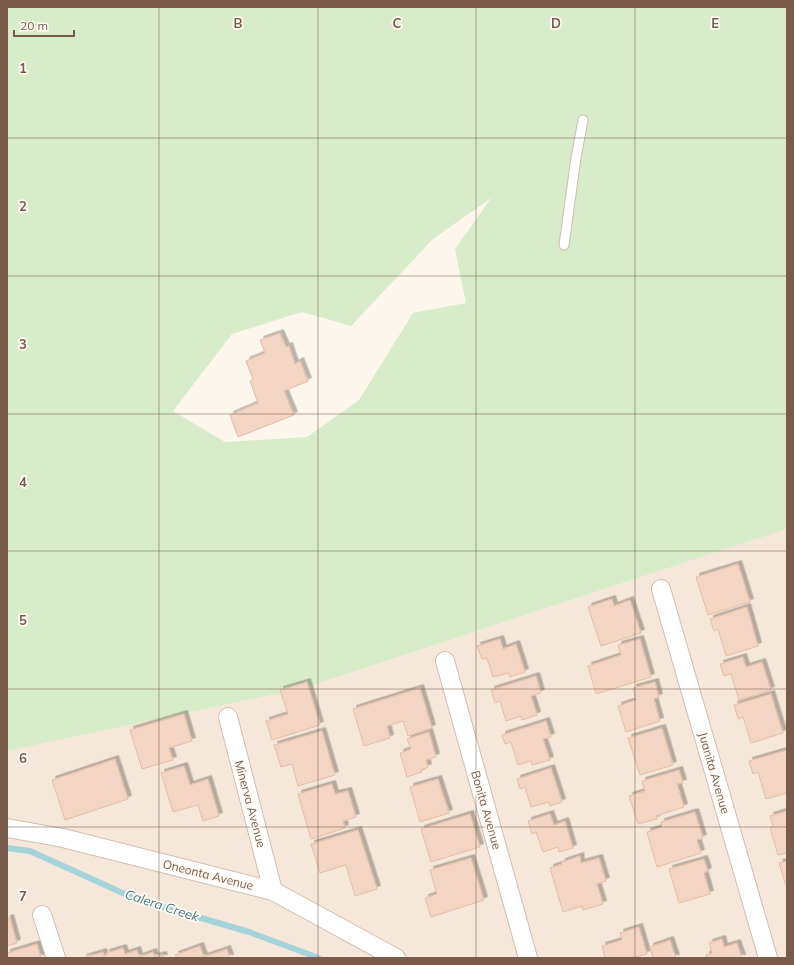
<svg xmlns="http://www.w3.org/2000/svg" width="794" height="965" font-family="Mulish,sans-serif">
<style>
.residential{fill:#f5e8da}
.green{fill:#d8ecc9;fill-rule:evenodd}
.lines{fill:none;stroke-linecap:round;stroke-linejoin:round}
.stream{stroke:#a5d3da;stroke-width:6}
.building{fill:#f3d5c3;stroke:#e6bba3;filter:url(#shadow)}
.lane-casing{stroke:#d1beb0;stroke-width:11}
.street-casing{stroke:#d1beb0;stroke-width:20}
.lane{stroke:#fff;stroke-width:9}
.street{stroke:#fff;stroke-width:18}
.grid{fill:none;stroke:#7a5c4d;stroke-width:1;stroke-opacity:0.55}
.labels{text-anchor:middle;stroke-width:3.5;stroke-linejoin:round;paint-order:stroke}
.street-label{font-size:12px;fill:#7a5c4d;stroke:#fffaf3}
.water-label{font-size:13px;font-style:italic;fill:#437c86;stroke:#fffaf3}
.grid-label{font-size:13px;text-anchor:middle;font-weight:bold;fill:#7a5c4d;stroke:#fffaf3;stroke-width:3.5;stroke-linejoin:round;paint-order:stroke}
</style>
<defs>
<filter id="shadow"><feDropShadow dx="3.5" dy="-3.5" stdDeviation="0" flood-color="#0004"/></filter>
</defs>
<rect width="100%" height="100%" fill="#fdf6ec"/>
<polygon class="residential" points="787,529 787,958 7,958 7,751 304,688"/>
<path class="green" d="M7,7H787V529L304,688L7,751ZM491,198L455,249L466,303L413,313L359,400L307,437L225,442L173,411L232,334L302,312L351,326L433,239Z"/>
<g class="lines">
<polyline class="stream" points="7,848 30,851 136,899 249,932 319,958"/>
</g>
<g class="building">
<polygon points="280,333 286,347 289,346 295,364 300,361 308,381 284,391 294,415 238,437 230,415 258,403 250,381 253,379 246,361 265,353 260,340"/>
<polygon points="738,564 750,602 708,615 696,577"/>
<polygon points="612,599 614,606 630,600 641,633 601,646 588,607"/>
<polygon points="747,607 758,646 726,656 718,629 714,631 710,619"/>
<polygon points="500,639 503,649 516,644 525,672 510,677 509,673 493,677 487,658 482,659 477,646"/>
<polygon points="640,639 651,677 596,694 588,666 621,655 618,645"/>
<polygon points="743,657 746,667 762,662 771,690 739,700 731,674 724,676 720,664"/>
<polygon points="536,676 541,693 531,696 537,715 522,720 521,716 506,721 500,701 495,703 491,690"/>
<polygon points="307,682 320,725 272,740 266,721 288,714 280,690"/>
<polygon points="655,682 659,697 654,699 660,721 626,732 618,706 636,700 633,688"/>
<polygon points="420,688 432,728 408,736 403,721 387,726 390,738 364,746 353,709"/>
<polygon points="771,694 783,733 751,743 743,717 738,719 734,705"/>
<polygon points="184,714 192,741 169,748 173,760 142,769 130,730"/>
<polygon points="546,721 551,737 543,739 550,760 532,765 531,761 518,765 511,742 505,744 502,735"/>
<polygon points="662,728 673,765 640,775 628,738"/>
<polygon points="322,731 335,775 298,786 292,764 281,767 274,745"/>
<polygon points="429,732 436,757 426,760 428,767 421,770 422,772 407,777 400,753 411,749 407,739"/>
<polygon points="787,750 787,793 766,799 758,772 753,774 749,761"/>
<polygon points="115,759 128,799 65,820 52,780"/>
<polygon points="184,766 190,785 208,779 219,816 203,821 198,805 173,812 161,773"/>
<polygon points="551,768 562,802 550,806 549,802 531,807 525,787 520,789 517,779"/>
<polygon points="679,770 683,783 677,784 684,807 656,816 657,819 638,824 629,796 645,791 642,781"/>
<polygon points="438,779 449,813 420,822 410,787"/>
<polygon points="332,784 335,794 348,791 356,817 343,821 345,828 311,839 298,794"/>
<polygon points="787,811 787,853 778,855 770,828 773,827 770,816"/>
<polygon points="695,812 703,838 697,840 701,853 657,867 647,832 662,827 661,822"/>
<polygon points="470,814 480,847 431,862 421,829"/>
<polygon points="550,814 554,825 565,821 573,848 559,852 558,847 543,852 536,832 532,834 528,821"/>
<polygon points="358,830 377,889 355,896 346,865 320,873 311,844"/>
<polygon points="580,856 581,863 599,858 606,881 597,884 603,904 583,910 582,906 563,912 550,868 562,864 562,862"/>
<polygon points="471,858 484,900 431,917 425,898 437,894 430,870"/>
<polygon points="704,859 708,871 704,873 710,894 679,903 669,869"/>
<polygon points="787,861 787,889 779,863"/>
<polygon points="10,918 17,943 7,946 7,919"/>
<polygon points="639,927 647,954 636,957 636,958 605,958 602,946 622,940 620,933"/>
<polygon points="722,939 724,947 737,943 742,958 707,958 706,955 712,953 709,943"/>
<polygon points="670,940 676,958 653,958 650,947"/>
<polygon points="37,944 41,958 7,958 7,953"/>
<polygon points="200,946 204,957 227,949 230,958 177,958 175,955"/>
<polygon points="123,948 125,954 137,950 139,957 153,952 155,957 163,955 164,958 108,958 106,953"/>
<polygon points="103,952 105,958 83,958"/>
</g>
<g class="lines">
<defs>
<polyline id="lane" points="564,245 576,158 583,120"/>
<g id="street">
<polyline points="661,589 768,958"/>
<polyline points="445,661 528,958"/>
<polyline points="228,717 273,891"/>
<polyline points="7,828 63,838 273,891 396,958"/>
<polyline points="42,915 56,958"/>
</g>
</defs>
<use href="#lane" class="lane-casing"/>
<use href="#street" class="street-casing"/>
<use href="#lane" class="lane"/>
<use href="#street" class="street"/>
</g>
<path class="grid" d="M159,7V958M318,7V958M476,7V958M635,7V958M7,138H787M7,276H787M7,414H787M7,551H787M7,689H787M7,827H787"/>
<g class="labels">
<g class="street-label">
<text transform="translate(714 773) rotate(74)" y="4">Juanita Avenue</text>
<text transform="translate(250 804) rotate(75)" y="4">Minerva Avenue</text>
<text transform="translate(486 810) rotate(74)" y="4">Bonita Avenue</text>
<text transform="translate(208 875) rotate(14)" y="4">Oneonta Avenue</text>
</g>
<g class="water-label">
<text transform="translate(162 905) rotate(18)" y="5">Calera Creek</text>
</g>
</g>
<g class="grid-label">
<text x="238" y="28">B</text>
<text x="397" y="28">C</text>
<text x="556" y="28">D</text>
<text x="715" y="28">E</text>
<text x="23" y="73">1</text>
<text x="23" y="211">2</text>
<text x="23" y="349">3</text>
<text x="23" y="487">4</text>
<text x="23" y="625">5</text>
<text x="23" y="763">6</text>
<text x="23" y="901">7</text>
</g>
<rect width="794" height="965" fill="none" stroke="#7a5c4d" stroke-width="16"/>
<path d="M14 30v6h60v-6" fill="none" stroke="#7a5c4d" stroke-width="2"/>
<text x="20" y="30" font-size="12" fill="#7a5c4d" stroke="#fffaf3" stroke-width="3" paint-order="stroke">20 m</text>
</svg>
